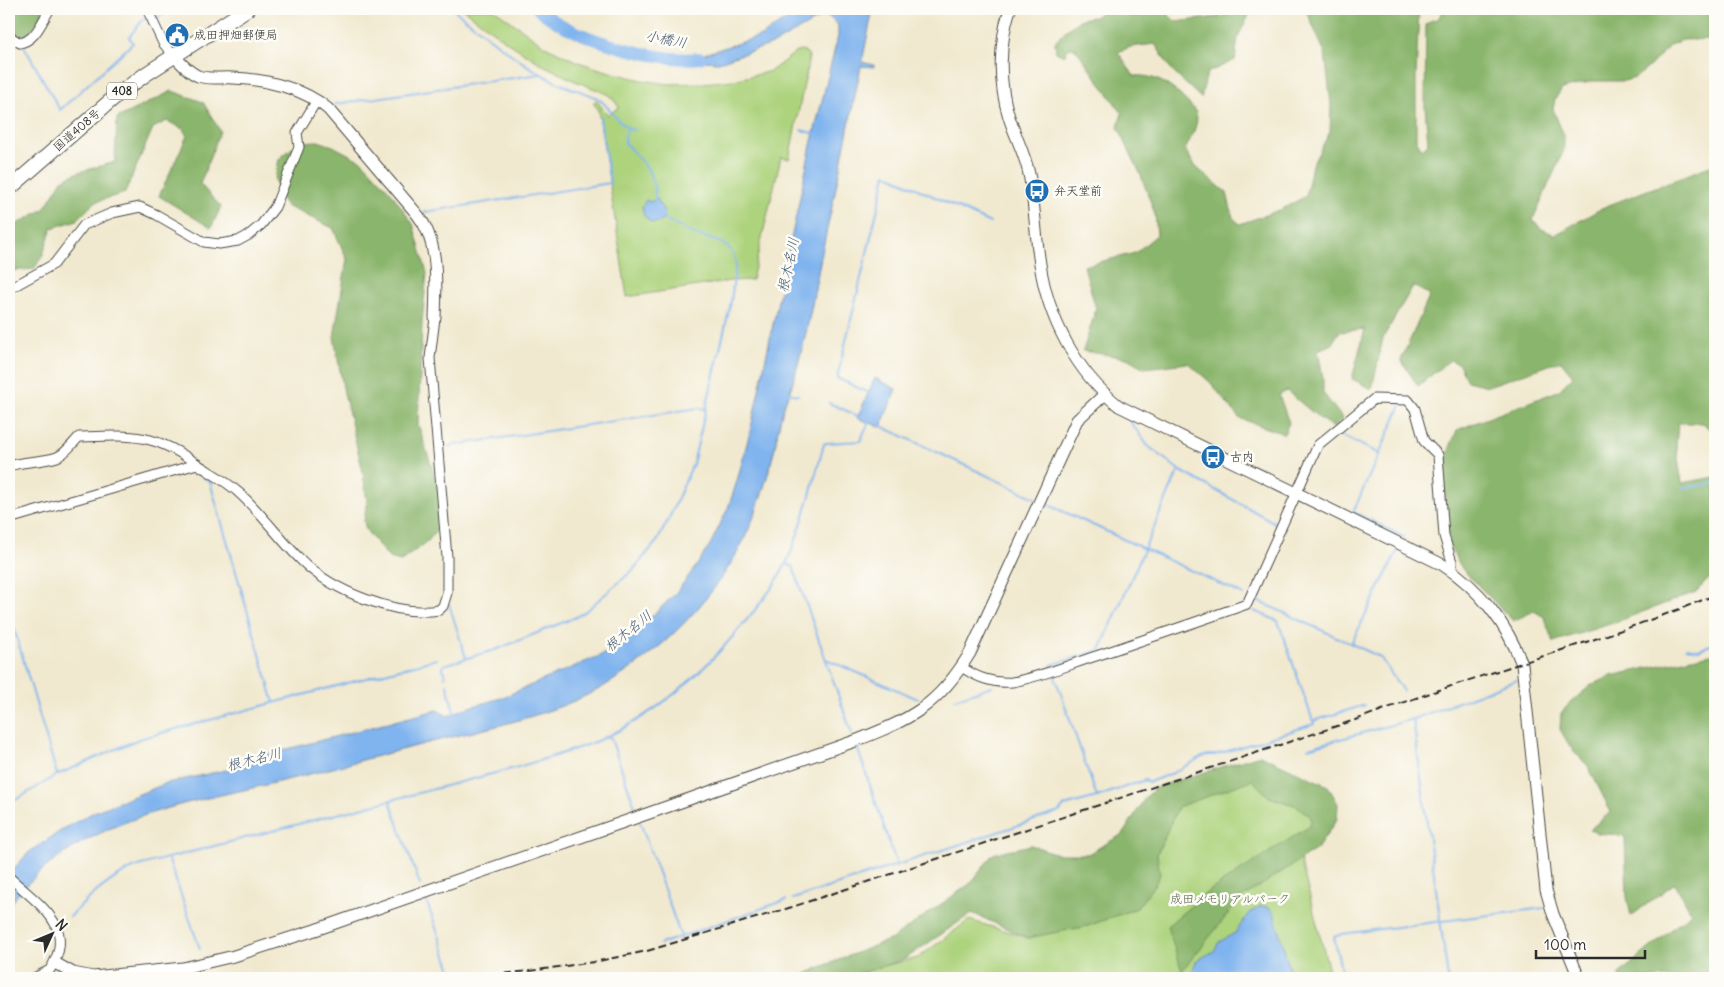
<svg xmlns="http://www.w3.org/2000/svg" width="1724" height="987" font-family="Delius,'Klee One',sans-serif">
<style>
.green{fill:#add37d;stroke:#6c7f54}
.forest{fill:#8ab56c;stroke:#5a704c}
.water{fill:#80b4ee;stroke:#56708c}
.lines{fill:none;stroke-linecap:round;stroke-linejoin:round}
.stream{stroke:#80b4ee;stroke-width:2}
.river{stroke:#80b4ee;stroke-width:12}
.minor-casing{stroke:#494844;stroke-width:11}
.tertiary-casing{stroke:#494844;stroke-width:13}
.trunk-casing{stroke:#494844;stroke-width:16}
.minor{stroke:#fff;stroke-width:9}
.tertiary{stroke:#fff;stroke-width:11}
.trunk{stroke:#fff;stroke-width:14}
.rail{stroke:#2b2b2b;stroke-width:2;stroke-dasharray:8 4;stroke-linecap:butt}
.labels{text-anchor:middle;stroke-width:5;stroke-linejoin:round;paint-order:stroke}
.shield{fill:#fdfcf7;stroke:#6a6a68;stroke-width:1}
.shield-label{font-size:11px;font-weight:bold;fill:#2b2b2b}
.poi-label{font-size:12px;fill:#2b2b2b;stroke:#fdfcf7;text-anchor:start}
.street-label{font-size:12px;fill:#2b2b2b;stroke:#fdfcf7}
.park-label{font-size:12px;fill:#525d44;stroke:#fdfcf7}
.water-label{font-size:14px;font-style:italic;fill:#495b6f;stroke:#fdfcf7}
</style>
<rect width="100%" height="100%" fill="#fdfcf7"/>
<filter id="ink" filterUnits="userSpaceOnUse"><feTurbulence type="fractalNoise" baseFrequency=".02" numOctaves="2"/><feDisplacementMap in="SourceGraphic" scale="10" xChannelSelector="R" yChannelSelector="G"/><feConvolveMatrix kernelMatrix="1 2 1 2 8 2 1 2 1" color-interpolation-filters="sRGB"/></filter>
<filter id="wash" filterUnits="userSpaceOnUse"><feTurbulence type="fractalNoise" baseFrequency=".0096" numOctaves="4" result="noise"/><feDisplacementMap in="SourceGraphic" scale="20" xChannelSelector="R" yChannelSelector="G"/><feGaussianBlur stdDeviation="1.12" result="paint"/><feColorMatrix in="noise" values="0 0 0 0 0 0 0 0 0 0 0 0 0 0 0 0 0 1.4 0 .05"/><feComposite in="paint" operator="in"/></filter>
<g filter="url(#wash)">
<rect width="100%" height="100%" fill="#f1e9cf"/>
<g class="green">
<polygon points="463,9 494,9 545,46 578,62 610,72 642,80 668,84 703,83 734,80 771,71 796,52 802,51 807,53 809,56 807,69 789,159 781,157 752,280 730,281 627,297 598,109 593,103 596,100 608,115 619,107 613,99 607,94 573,80 543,65 510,44"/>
<polygon points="1253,777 1325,818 1299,855 1331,978 838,978 839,976 918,958 969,920 1029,938 1131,908 1149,842 1171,797"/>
</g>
<g class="forest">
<path d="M9,9H45L39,20L25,36C8,34 9,23 9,9Z"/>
<path d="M1106,9C1117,9 1126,17 1137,16C1145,16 1152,9 1163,9L1176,22L1225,16L1227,9H1252L1238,37L1235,60L1207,73L1201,98L1173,72L1155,44L1130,47L1118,52L1134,76C1157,74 1174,88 1189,104C1191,106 1195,109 1196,112C1200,124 1190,139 1185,150L1196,167L1227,193L1233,218L1240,224L1280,210L1306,196L1312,165L1330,132L1331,104L1325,53L1306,10L1297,9H1419L1416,76V140L1422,149L1428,144L1425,106L1426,24L1432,20L1438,19L1444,9H1715V39L1681,40L1670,45L1649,67L1635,78L1624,81H1593L1562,89L1555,99L1553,109L1564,136V150L1533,219L1540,228L1555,235L1604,207L1715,164V434L1703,423H1678L1676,446L1682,483L1715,477V573L1696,592L1610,624L1553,642L1544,617L1534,611L1513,621L1463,570L1449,546L1443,465L1457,430L1558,391L1573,376L1561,361L1488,386L1467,381L1459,364L1450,360L1418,386L1401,360L1430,295L1413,286L1383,338L1372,389L1352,379L1365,329L1339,332L1331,345L1318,350L1323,378V393L1343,419L1334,428L1319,418L1287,391L1279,395L1289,423L1284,434L1239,418L1210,382L1188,363L1144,368L1127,358L1083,351L1096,309L1084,266L1135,253L1157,235L1155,214L1140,173L1118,127L1122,113L1075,48H1069L1064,56L1056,52L1055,42L1064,32L1081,19L1094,17Z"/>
<polygon points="172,91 203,102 220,131 200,184 221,207 211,228 159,196 187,136 183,129 167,121 153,128 125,193 95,202 77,220 52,228 42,257 34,269 9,271 9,230 10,228 44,209 62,180 79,172 115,162 117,118"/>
<polygon points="318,141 333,146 363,162 390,191 413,224 427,273 422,322 418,424 443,502 437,530 427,542 401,561 389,558 366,530 364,521 367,502 363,472 344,393 334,337 347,259 333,228 286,206 280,197 275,179 279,159 299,142"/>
<polygon points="1715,653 1715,978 1620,978 1618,975 1691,913 1675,883 1631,916 1627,897 1625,836 1598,833 1589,830 1611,812 1588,766 1570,747 1560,729 1561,713 1570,703 1590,686 1611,676"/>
<polygon points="1260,755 1328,786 1338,804 1337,819 1317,849 1240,899 1182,971 1167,926 1209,891 1310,826 1311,817 1297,806 1269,797 1252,780 1178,807 1157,854 1160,875 1155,884 1137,908 1088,926 1028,938 972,913 905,959 846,978 797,978 823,966 892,939 971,883 993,854 1031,845 1057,854 1088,854 1123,834 1145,798 1157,787"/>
</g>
<g class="water">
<path d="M803,9H873L862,62L874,65V67L861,66C848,130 835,194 821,257C815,288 810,319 802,349C798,364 794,380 789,394C787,398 785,402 784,406C779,421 777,437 774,452C765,486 754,523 737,553C708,605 661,651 611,682C557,716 481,729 420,745C361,760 303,777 244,790C158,808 64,831 9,906V874L28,853L65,828L94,812L167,783L253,764V758L437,710L448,716L463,709L501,698L606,653L644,624L675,594L697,565L711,543L728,508L737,481L751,428L811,145L838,36V25L828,16L821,17L776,43L719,62L685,60L761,36Z"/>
<polygon points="657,199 665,213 661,222 652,223 644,216 642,207 646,200 650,202"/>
<polygon points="875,378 896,389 881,427 857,418"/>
<polygon points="1261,906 1269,907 1274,913 1292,978 1190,978 1196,961 1214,951 1219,942 1235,933 1249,913"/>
</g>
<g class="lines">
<g class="stream">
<path d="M453,9C485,34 517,62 554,81C567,88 583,91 597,98C611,106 618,127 634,130"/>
<polyline points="156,18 171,9"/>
<polyline points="24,46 60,110 133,43 129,37 143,19 145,19"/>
<polyline points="335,104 540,74"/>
<polyline points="628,129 625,136 625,143 648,169 655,190 655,201"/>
<polyline points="801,130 816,134"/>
<polyline points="425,212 610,183 600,119 602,117"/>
<polyline points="788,393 798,395"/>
<polyline points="869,393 837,378 886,174 990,223"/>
<polyline points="829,403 858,416"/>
<polyline points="1402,403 1353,512 1404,537"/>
<polyline points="1110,409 1127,417 1148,446 1179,470 1277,524"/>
<polyline points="881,426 1035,498"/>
<polyline points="1338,434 1380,454"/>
<polyline points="449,446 699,408 706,409"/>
<polyline points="198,473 210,482 274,703"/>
<polyline points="1683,488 1715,483"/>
<polyline points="1047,504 1244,595"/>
<polyline points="786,564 793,567 796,575 852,734"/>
<polyline points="1256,600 1380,657 1403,691"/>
<polyline points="449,604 466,658"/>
<polyline points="9,611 57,775"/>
<polyline points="1352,642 1398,550"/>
<polyline points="1686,648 1699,650 1715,643"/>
<polyline points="826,659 918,699"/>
<polyline points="1052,668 1051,665 1100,650 1179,470"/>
<polyline points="1054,674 1097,797"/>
<polyline points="445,677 443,668 444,665 498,649 576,617 587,610 633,570 658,540 670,516 693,464 731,302 736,261 730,249 722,243 692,233 670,222 662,216"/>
<polyline points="447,684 455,716"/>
<polyline points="955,699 992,686"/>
<polyline points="1413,719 1448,978"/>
<polyline points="1313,721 1365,705"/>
<polyline points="610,736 635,807"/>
<polyline points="857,747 897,865"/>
<polyline points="1308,748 1413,719 1517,680"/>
<polyline points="390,801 420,885"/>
<polyline points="9,804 57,775 139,739 437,659"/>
<polyline points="640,822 681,937"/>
<polyline points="168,858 200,949"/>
<polyline points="425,897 450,967"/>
<polyline points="793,899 1059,812 1064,806 1097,797 1145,780 1149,782 1173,773 1200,758 1208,755 1215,755 1314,724 1278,621 1254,611"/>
<path d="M70,917C87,899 108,880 131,869C142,864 156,861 168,858L511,769C542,760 574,751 604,738C658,713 702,674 739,629C756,609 774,588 786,564C803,526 813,484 824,444L826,443L860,441L869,422"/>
<polyline points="660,944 786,900"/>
<polyline points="1338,978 1342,974 1334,937 1342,934 1544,908"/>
</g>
<path class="river" d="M538,9C545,14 552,20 560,24C593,42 663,63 700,58"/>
</g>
</g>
<g filter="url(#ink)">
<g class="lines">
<defs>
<g id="minor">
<polyline points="147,9 163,43 174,56"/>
<path d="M9,36L20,43C36,40 42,21 50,9"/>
<polyline points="9,289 54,264 84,225 112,213 140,207 157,215 204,242 219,244 238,241 249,235 261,225 275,207 299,147 297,133 317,100"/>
<path d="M9,466C24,461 42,462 57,457C65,454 73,443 79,437C130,435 153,432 197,464"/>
<path d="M9,519L197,464C211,473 226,481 238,492C262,513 280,540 303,562C333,591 397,617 439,610L443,606L447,593V557L430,358L435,318"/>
<path d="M962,667C975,677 994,684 1012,682C1040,677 1068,665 1096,656C1146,639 1197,622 1247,604L1318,445L1374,399L1408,400L1415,409L1424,441L1438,455L1444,536L1452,562L1451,570"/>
<path d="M9,877C43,908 82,930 44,978"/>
<polyline points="34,978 48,971"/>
</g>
<g id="tertiary">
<path d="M1010,9C999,43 998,82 1009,117C1015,136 1025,154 1029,174C1035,203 1035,234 1040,264C1048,318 1076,372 1119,406L1443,565C1479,588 1507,624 1522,664L1546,890L1553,914L1579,978"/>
<path d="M174,56C181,63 188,72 198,76C209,80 222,77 233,78C264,79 304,88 328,109L417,214C440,242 436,284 435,318"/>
<path d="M55,963L73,973L93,977L183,968L234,956L315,930L855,741C911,719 938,706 970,653L1077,420L1105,394"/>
</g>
<polyline id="trunk" points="9,189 116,96 146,74 247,9"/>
</defs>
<use href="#minor" class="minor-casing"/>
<use href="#tertiary" class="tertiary-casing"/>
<use href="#trunk" class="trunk-casing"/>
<use href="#minor" class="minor"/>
<use href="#tertiary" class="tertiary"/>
<use href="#trunk" class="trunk"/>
<path class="rail" d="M373,978L480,976L530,971L594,962L647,951L792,907L1358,719C1476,674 1598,643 1715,595"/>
</g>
</g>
<defs>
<symbol id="civic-disc" viewBox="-11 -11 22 22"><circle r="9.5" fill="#1f6fb2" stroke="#fdfcf7"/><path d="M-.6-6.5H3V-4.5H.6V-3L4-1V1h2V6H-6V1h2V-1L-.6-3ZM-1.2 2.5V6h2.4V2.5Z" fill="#fff"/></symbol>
<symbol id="bus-disc" viewBox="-11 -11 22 22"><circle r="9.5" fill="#1f6fb2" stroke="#fdfcf7"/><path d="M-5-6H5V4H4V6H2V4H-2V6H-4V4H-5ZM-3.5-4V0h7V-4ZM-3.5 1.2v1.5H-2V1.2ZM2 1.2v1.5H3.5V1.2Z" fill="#fff"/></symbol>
</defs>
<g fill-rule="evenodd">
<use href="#civic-disc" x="163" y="21" width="28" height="28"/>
<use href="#bus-disc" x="1023" y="177" width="28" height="28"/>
<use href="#bus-disc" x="1199" y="443" width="28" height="28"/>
</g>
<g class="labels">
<rect class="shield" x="107" y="82.5" width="30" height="17" rx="4"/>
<g class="shield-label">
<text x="122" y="95">408</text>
</g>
<g class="poi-label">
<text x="194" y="39">成田押畑郵便局</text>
<text x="1054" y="195">弁天堂前</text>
<text x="1230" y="461">古内</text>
</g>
<g class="street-label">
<text transform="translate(77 130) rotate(-41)" y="4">国道408号</text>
</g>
<g class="park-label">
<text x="1230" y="903">成田メモリアルパーク</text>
</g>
<g class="water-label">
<text transform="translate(666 39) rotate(11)" y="5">小橋川</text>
<text transform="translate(788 265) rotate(-78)" y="5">根木名川</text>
<text transform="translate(628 631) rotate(-39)" y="5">根木名川</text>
<text transform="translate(254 759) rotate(-14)" y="5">根木名川</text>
</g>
</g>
<rect width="1724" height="987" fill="none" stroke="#fdfcf7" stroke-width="30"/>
<g transform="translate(52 934) rotate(46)" stroke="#fdfcf7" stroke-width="4" paint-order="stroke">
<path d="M0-4L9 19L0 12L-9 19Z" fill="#2b2b2b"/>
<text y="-8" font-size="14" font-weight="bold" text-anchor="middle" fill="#2b2b2b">N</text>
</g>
<path d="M1536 950v8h109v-8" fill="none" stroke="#2b2b2b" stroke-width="2.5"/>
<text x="1544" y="950" font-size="15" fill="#2b2b2b" stroke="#fdfcf7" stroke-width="4" paint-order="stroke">100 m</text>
</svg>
